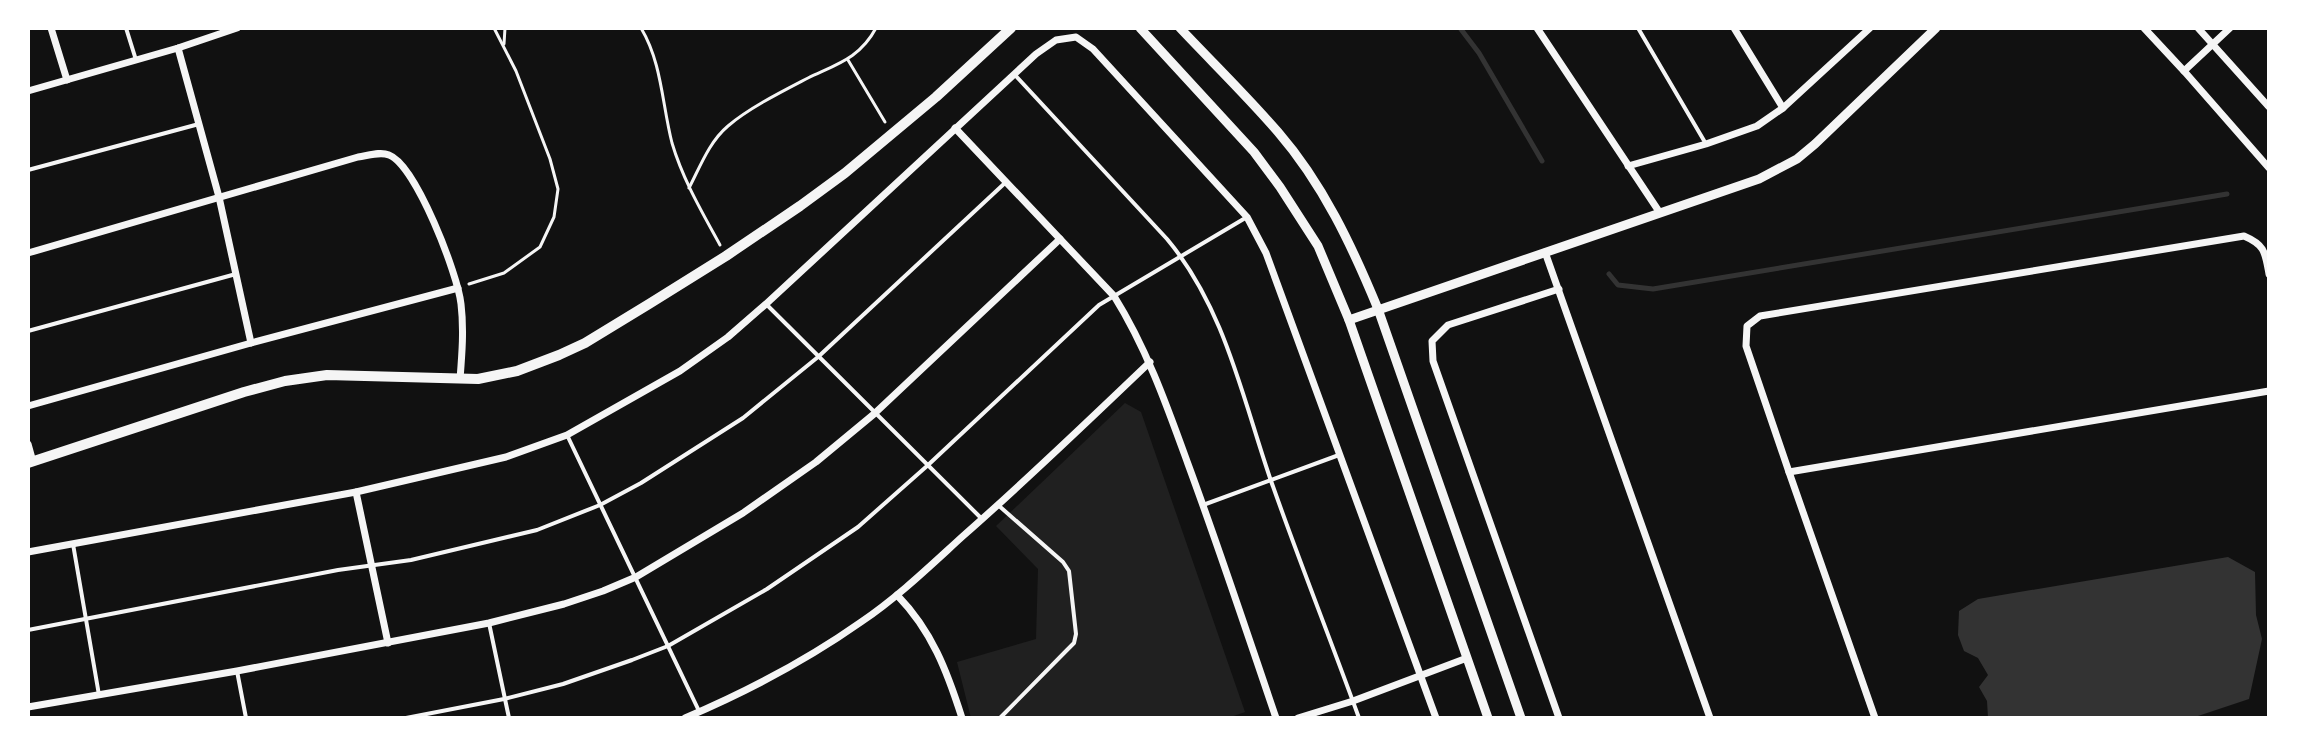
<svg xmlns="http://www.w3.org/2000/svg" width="2297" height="746" font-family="Quicksand,sans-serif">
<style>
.green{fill:#202020}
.water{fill:#333}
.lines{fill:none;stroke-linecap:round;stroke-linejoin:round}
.stream{stroke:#333;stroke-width:5}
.path{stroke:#f5f5f5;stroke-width:3}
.service{stroke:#f5f5f5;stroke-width:4}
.minor{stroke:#f5f5f5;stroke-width:7}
.tertiary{stroke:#f5f5f5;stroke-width:9}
.secondary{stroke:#f5f5f5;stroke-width:10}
</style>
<rect width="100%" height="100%" fill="#111"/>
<polygon class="green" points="1125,403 1141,412 1245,712 1228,718 971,718 957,662 1036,639 1038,569 996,526"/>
<polygon class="water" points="2228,557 2255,572 2256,615 2262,639 2249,699 2192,718 1988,718 1987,701 1979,687 1988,675 1978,658 1964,651 1958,635 1959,611 1978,599"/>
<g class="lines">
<g class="stream">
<polyline points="1460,28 1479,53 1542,161"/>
<polyline points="1609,274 1618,285 1653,289 2227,194"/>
</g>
<g class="path">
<path d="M641,28C662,63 662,104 672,143C683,180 702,212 720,245"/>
<polyline points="504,44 505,28"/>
<polyline points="848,60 885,122"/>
<path d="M689,188C700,167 709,142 728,126C749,108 783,91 808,78C837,64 860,58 876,28"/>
<polyline points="469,284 504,273 540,247 554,217 558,189 550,159 516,71 494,28"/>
</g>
<g class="service">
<polyline points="126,28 136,60"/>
<polyline points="1638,28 1706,144"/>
<path d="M1015,75L1167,239C1224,307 1242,396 1270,478C1298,558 1330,638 1359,718"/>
<polyline points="28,170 199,124"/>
<polyline points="766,304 982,519"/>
<polyline points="28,331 236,274"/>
<polyline points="567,435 699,711"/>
<polyline points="998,505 1063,562 1069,571 1076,634 1074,643 1067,650 1000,718"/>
<polyline points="1203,505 1339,455"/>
<polyline points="73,544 99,695"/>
<polyline points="489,623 509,718"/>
<polyline points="28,630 338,570 411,560 537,530 600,505 641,483 743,418 818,357 1006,182"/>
<polyline points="237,671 246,718"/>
<polyline points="406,718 504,699 563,684 632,660 668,646 767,589 858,527 927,466 1099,305 1247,217"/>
</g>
<g class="minor">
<polyline points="51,28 67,80"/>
<polyline points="1537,28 1660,213"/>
<polyline points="1734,28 1783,108"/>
<polyline points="2144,28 2184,71 2269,168"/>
<polyline points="2198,28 2269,107"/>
<polyline points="178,48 219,197 251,343"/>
<polyline points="2184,71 2230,28"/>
<polyline points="28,91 178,48 237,28"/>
<path d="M955,128L1114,296C1147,349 1167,406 1188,464C1219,548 1247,633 1276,718"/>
<polyline points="1628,166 1706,144 1757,126 1783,108 1870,28"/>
<polyline points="1545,252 1710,718"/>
<path d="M28,253L358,157C367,156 380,151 389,155C416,165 458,275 461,304C464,329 462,354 460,379"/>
<path d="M2269,274C2265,252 2265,245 2244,236L1760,316L1747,326L1746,346L1789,472L2269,391"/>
<polyline points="1559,289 1448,325 1432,341 1433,361 1559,718"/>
<polyline points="28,406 251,343 458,288"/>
<polyline points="28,444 33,462"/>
<polyline points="1789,472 1875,718"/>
<polyline points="356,492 388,643"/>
<polyline points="28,552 356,492 506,457 567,435 680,371 728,337 766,304 1036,54 1056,40 1076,37 1093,49 1247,217 1266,253 1436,718"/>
<path d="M897,595C932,631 947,671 962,718"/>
<polyline points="28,707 237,671 489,623 564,604 603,591 636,577 743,513 816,462 874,414 1060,239"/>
<path d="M685,718C746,692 807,660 861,622C898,597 930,566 963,536C1027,480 1088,421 1150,362"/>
<polyline points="1298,718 1353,701 1467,658"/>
</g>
<g class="tertiary">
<polyline points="1140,28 1254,152 1280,187 1318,246 1349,320 1488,718"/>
<path d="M1180,28C1212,62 1247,96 1278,132C1323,184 1352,246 1378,309L1521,718"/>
<polyline points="1349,320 1759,179 1797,159 1815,144 1936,28"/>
</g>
<polyline class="secondary" points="28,463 244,392 285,381 327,375 478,379 517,371 559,355 585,343 649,304 726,256 800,206 845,173 936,97 1011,28"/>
</g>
<rect width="2297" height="746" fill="none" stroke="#ffffff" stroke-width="60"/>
</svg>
